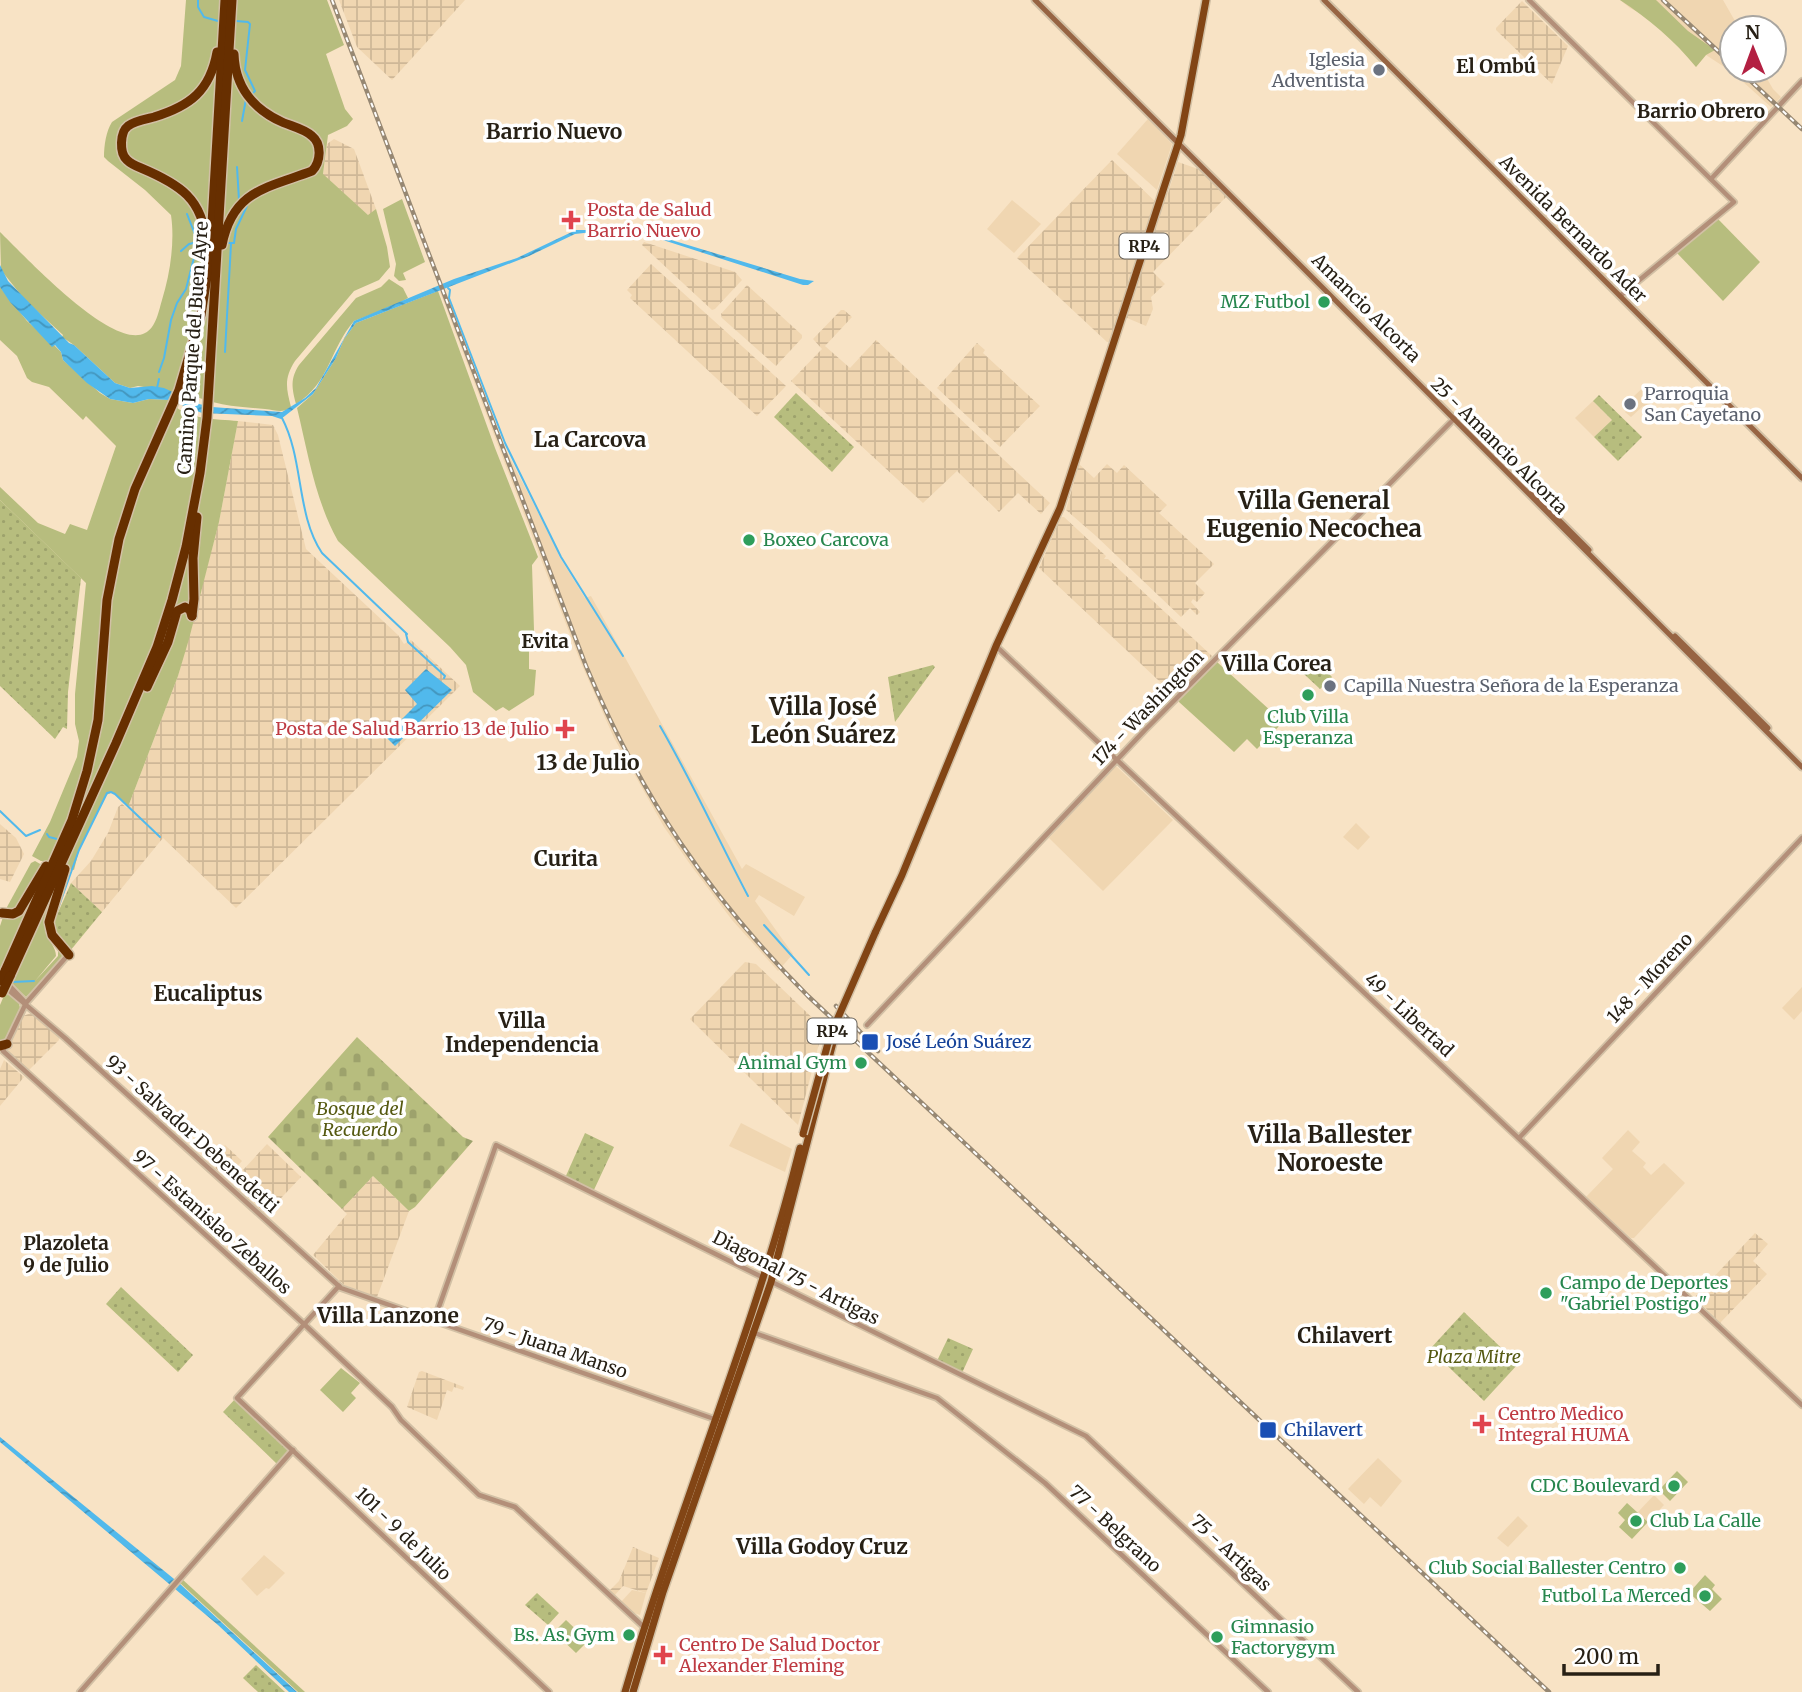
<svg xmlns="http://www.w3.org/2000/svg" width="1802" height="1692" font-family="Merriweather,serif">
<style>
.built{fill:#f0d6b1}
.industrial{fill:url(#industrial-grid)}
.grass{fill:#b7bd7e}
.cemetery{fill:url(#cemetery-stones)}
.park{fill:url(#park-dots)}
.water{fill:url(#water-waves)}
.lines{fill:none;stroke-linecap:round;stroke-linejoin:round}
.stream{stroke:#51b9ec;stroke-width:2}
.tertiary-casing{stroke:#d2c0a5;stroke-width:8}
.secondary-casing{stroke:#d2c0a5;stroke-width:9}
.primary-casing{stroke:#d2c0a5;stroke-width:10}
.motorway-casing{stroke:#d2c0a5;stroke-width:12}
.tertiary{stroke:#b38f79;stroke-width:4.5}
.secondary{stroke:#976443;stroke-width:5}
.primary{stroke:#824515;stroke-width:7}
.motorway{stroke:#672f00;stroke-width:9}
.rail-casing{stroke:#978873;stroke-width:4.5}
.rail{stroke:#fff;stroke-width:2;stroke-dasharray:5;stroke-linecap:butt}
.primary-bridge-casing{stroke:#d2c0a5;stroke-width:10;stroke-linecap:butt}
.motorway-bridge-casing{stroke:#d2c0a5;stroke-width:12;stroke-linecap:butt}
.primary-bridge{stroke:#824515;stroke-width:7}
.motorway-bridge{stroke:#672f00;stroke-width:9}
.worship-dot{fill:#6b7280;stroke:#fff;stroke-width:2.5}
.health-dot{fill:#e0444e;stroke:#fff;stroke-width:2.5}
.leisure-dot{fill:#2e9e5b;stroke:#fff;stroke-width:2.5}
.transit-dot{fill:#1a4fb4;stroke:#fff;stroke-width:2.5}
.labels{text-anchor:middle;stroke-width:7;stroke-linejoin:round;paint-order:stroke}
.shield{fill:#fff;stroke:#68635b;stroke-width:2}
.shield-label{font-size:16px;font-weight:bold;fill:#272015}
.worship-label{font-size:18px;fill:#5b616d;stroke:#fff;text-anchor:start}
.health-label{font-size:18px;fill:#be3a42;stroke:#fff;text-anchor:start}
.street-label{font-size:18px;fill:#272015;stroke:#fff}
.leisure-label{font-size:18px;fill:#27864d;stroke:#fff;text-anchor:end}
.transit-label{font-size:18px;fill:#164399;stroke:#fff;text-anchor:start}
.park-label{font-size:18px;font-style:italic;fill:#555911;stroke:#fff}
.neighbourhood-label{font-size:19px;font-weight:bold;fill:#272015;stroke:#fff}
.quarter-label{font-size:21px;font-weight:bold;fill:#272015;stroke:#fff}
.district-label{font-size:24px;font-weight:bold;fill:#272015;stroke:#fff}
</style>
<defs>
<pattern id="industrial-grid" width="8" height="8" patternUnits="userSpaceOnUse" patternTransform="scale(1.75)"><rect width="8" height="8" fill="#f0d6b1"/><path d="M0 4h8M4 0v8" fill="none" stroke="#ceb797"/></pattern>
<pattern id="cemetery-stones" width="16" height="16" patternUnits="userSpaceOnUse" patternTransform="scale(1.75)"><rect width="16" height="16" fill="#b7bd7e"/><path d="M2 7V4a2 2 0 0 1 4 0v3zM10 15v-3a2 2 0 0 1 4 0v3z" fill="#9da26c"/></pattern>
<pattern id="park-dots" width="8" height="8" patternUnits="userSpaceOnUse" patternTransform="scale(1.75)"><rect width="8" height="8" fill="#b7bd7e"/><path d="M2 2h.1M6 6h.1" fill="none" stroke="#9da26c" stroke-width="1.8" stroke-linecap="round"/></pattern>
<pattern id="water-waves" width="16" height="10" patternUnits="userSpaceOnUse" patternTransform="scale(1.75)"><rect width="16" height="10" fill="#51b9ec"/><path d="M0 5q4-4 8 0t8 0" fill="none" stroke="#4396be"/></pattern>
</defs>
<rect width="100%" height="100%" fill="#f8e3c5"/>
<g class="built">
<polygon points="1620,0 1723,0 1739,28 1732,28 1732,70 1762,70 1773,89 1781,97 1771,107 1732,72 1706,55 1696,67 1682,50 1644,15 1630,8"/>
<polygon points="1148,119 1172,144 1157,190 1117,154"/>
<polygon points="1012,200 1041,224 1014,253 987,229"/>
<polygon points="444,290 503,445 555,545 559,556 585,598 591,596 742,869 746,864 805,897 794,916 759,895 755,901 793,954 778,971 732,920 692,867 664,827 614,738 581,663 539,554 442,297 440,292"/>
<polygon points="1647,384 1659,396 1646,408 1643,406 1631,417 1625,412 1638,400 1634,396"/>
<polygon points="1593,401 1612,420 1594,437 1575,418"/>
<polygon points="1116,766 1173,820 1103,891 1049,838"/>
<polygon points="1356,823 1370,837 1358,850 1343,837"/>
<polygon points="1802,987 1802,1011 1794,1020 1782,1008"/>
<polygon points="741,1123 792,1149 785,1172 729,1146"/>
<polygon points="1628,1130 1640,1142 1632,1151 1646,1163 1643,1167 1651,1175 1664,1163 1685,1183 1634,1238 1631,1238 1586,1197 1613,1169 1602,1158"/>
<polygon points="1378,1458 1402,1481 1381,1507 1370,1497 1364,1504 1348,1489"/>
<polygon points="1654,1495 1664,1505 1648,1522 1638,1512"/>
<polygon points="1518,1516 1528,1526 1508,1547 1497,1538"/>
<polygon points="264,1555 285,1573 269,1589 266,1588 257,1596 241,1579"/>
<polygon points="632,1590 646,1593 640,1615 631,1612 621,1602"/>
</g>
<g class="industrial">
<polygon points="339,0 465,0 392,80 357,47"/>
<polygon points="1522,1 1568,46 1552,84 1496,30 1496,28"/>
<polygon points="334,139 354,149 376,209 369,216 323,175 327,144"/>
<polygon points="1112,160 1161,207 1166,193 1168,193 1178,162 1201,170 1227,196 1153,272 1165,284 1151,297 1153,309 1146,326 1120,315 1112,342 1107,342 1017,258"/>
<polygon points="644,242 735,272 742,280 715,309 712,310 642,245"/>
<polygon points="651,264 786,386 757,416 630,298 632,295 627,290"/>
<polygon points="747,285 802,335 802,338 776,366 722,318 721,314"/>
<polygon points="841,310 844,310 852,317 825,346 850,368 876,340 1050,503 1041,514 1018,493 999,512 957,471 923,503 791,381 822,349 813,339"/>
<polygon points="977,343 985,350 983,353 1040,406 1000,447 937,388"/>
<polygon points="238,421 273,425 278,435 306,549 398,635 404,644 411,640 460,686 236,908 163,838 102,912 71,883 91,861 108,833 118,807 122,804 127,808 128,807 178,676 219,522"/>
<polygon points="1079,464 1094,478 1107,464 1117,473 1124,465 1167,505 1159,513 1214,564 1195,583 1205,593 1197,602 1193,599 1191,602 1200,612 1197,615 1190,608 1181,617 1096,536 1066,510"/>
<polygon points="1061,517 1064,517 1106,556 1104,559 1108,559 1212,656 1174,695 1039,568"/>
<polygon points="0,824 16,838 24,854 10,882 0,879"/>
<polygon points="745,962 756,964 823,1028 798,1125 690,1019"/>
<polygon points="31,1013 59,1037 59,1040 29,1070 8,1051 23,1016"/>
<polygon points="4,1060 24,1077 0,1106 0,1069"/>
<polygon points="267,1144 301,1177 266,1214 232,1182"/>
<polygon points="225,1145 242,1161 227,1178 209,1163"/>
<polygon points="373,1176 409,1211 377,1297 344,1285 313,1255 347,1214 342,1209"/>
<polygon points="1755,1233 1768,1244 1753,1261 1767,1274 1720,1323 1695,1297"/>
<polygon points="422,1371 464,1387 463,1390 454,1387 452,1392 447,1390 437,1420 407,1407 419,1372"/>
<polygon points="633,1547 659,1558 646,1593 623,1586 614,1596 610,1590 619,1581"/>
</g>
<g class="grass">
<path d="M186,0H327L344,45L326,54L345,109L353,119L347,126L328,135L323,174L368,215L376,209L387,247L390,267L379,280L354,291L295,361C284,378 286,388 291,407C282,414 276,410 265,409C228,406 214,405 179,390L174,392L138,386L130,388L115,383L74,345L62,337L63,335L25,300L1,270L0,232C23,254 112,351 145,333C156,328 159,310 162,300C170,274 175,242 171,215L145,190L108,161L104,157C104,146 106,131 112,122L175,80L181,66Z"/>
<path d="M1620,0H1656L1688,31L1715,50L1706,55L1696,67C1674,40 1649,19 1620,0Z"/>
<polygon points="402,199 425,262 403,273 406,280 399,281 394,276 396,264 383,209"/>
<polygon points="1717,218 1760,262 1723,301 1676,252"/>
<path d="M389,279L403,288L408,298L393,306L354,321C330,348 330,383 296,404C292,388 290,379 299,365L356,298L381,287Z"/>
<path d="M0,287L27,321L54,345L61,352L63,360L100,393L110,399L133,403L149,399L170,400C182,420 217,419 238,421L219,522L189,639L178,676L128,807L113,792L106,795L79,850L74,870L47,861H41L32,856L50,822L77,757L79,741L75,724V694L86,583L0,500V487L38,523L65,534L70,524L87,530L116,446L86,416L83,420L49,387L32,382L27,378L17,356L0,340Z"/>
<path d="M438,291L495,448L538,557L532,565L534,630L529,652V669L536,670L534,695L509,711L503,707L496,711L473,692L466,665L450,647L338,541C315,500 308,453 297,408L313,394L336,358L344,339L356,323Z"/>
<polygon points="1217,662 1283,722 1257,749 1247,739 1234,752 1179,702 1179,699"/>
<polygon points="35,861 42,865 18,908 8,911 7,907 31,863"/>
<polygon points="46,868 0,972 0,926 3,917 14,916"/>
<path d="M63,870L45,931C48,940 56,947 56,956L35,981L58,956V950L49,938L65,956L26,997L10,982Z"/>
<polygon points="6,991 19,1003 20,1008 6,1041 0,1044 0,1005"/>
<polygon points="341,1368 360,1383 351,1393 356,1398 343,1412 320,1390"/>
<polygon points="1677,1471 1688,1482 1670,1501 1659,1490"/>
<polygon points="1627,1503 1648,1522 1632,1539 1619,1527 1625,1520 1618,1513"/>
<polygon points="1705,1575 1715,1585 1712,1589 1722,1599 1710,1611 1689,1593"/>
<polygon points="182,1579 305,1692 298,1692 179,1582"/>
<polygon points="566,1620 588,1641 576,1653 554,1632"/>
</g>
<polygon class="cemetery" points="357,1037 463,1137 473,1141 415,1207 409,1211 373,1176 342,1209 268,1137"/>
<g class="park">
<polygon points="796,393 854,447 832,472 774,417"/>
<polygon points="1599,395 1642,437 1618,461 1594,437 1612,420 1593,401"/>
<polygon points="0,500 81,578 68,692 67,729 63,727 55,739 0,686"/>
<polygon points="1317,661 1332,677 1320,689 1304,674"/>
<polygon points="933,665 935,667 895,722 888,677"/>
<polygon points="71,883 102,912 70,951 56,937 53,924"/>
<polygon points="585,1133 614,1147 593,1192 565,1178"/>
<polygon points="121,1287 193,1355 178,1372 106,1304"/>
<polygon points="1464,1312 1518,1364 1484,1401 1430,1349"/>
<polygon points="948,1338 973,1349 962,1373 937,1361"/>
<polygon points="236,1398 290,1450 277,1464 223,1412"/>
<polygon points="537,1593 559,1613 548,1625 525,1605"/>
<polygon points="256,1665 285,1692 258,1692 243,1678"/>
</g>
<g class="water">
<polygon points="605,226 635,229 800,279 814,281 808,285 803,285 638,232 610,230 575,234 529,256 356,323 344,339 336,358 313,394 281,419 272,416 202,413 169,400 149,399 133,403 110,399 87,383 63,360 61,352 55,345 52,347 10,302 0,287 0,265 8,281 69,343 74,345 115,383 130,388 152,386 164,388 199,404 212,407 282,412 305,398 316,388 354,321 454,279 517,258 576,230 591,230"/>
<polygon points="426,669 452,690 395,746 385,736 417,704 405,690"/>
<polygon points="0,1437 179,1583 297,1692 289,1692 218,1625 0,1442"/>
</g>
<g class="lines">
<g class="stream">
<polyline points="198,0 198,7 204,17 218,21"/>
<polyline points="236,21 248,22 250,24 245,70 255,91 252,94"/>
<polyline points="242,121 246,99"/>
<polyline points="237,167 239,200"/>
<polyline points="226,243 234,243 236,229 247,206"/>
<polyline points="181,251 189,244 198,242 187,214"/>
<polyline points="448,288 450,290 449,298 505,443 561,557 623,656"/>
<polyline points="225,352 231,244"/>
<polyline points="159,372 164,358 171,320 177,303 186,289 198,242 201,242"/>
<polyline points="157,388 159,379"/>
<path d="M282,418C304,460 296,514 322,553L407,634"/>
<polyline points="406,634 408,642 445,676 444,678"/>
<path d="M660,726C692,781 718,839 748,896"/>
<polyline points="0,811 26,836 40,830"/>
<polyline points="47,834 49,837 57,839"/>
<polyline points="55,917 79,850 107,793 111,792 115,794 160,837"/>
<polyline points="764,925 809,975"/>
<polyline points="13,982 34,981"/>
</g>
<defs>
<g id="tertiary">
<polyline points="1529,0 1734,202 1620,296"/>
<polyline points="1711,179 1802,81"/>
<polyline points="996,646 1802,1405"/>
<polyline points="68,955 26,1003 3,1051 305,1325 392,1407 401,1420 479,1495 515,1507 645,1628"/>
<polyline points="7,983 25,1002"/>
<polyline points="6,988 65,1038 341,1288 717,1420"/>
<polyline points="867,1025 1145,730 1455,418"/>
<polyline points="1519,1138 1802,838"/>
<polyline points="772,1282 1086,1436 1358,1692"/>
<polyline points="339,1286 237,1398 549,1692"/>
<polyline points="434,1321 496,1145 764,1278"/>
<polyline points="752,1332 937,1398 1045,1483 1268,1692"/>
<polyline points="80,1692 293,1450"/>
</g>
<g id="secondary">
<polyline points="1035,0 1802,767"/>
<polyline points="1324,0 1802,478"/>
<polyline points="1532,493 1589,550"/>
<polyline points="1675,636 1768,728"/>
</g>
<g id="primary">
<polyline points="875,933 902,875 996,646 1060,508 1181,135 1206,0"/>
<path d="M625,1692C678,1509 754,1333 800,1148"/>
<polyline points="633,1692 663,1592 771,1282 837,1027"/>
</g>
<g id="motorway">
<path d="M206,244C204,199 179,184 141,168C136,166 131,164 127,160C119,153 120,132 128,126C134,121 146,119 154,117C190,106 210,91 217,52"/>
<path d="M222,245C233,190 267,188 312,171C321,162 322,144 312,136C305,129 291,126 282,122C253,109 235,86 234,54"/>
<polyline points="192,616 194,599 193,558 197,517"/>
<polyline points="147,687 168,642 177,611 185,607 190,610 192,616"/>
<polyline points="65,869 49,922 52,935 69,955"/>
<polyline points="2,913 13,914 19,911 46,866"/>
<polyline points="5,971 72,820 87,771 98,720 107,600 119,539 135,489 179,390 201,315 210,258 225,0"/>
<polyline points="10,976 116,743 157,647 172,600 186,547 200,473 207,418 232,0"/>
<polyline points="0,1046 7,1044"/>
</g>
</defs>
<use href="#tertiary" class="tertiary-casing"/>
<use href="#secondary" class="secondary-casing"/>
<use href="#primary" class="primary-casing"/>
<use href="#motorway" class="motorway-casing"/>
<use href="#tertiary" class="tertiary"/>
<use href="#secondary" class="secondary"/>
<use href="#primary" class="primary"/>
<use href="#motorway" class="motorway"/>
<defs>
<g id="rail">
<path d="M332,0L586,666C641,797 708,895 808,996L1549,1692"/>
<polyline points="1663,0 1732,64"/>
<polyline points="1739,70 1802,129"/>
<polyline points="836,1006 878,1051"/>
</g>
</defs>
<use href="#rail" class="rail-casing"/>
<use href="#rail" class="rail"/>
<defs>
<polyline id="primary-bridge" points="803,1134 830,1036 875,933"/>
<g id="motorway-bridge">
<polyline points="0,981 5,971"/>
<polyline points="2,993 10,976"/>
</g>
</defs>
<use href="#primary-bridge" class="primary-bridge-casing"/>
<use href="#motorway-bridge" class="motorway-bridge-casing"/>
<use href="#primary-bridge" class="primary-bridge"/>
<use href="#motorway-bridge" class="motorway-bridge"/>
</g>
<g class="worship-dot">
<circle cx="1379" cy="70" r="7"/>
<circle cx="1630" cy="404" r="7"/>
<circle cx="1330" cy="686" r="7"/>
</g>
<g class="health-dot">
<path d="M567.5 209.5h7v7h7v7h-7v7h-7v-7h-7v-7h7z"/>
<path d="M561.5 718.5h7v7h7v7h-7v7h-7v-7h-7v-7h7z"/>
<path d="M1478.5 1413.5h7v7h7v7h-7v7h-7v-7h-7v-7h7z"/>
<path d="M659.5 1644.5h7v7h7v7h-7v7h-7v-7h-7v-7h7z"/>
</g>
<g class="leisure-dot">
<circle cx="1324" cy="302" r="7"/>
<circle cx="749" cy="540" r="7"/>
<circle cx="1308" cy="695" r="7"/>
<circle cx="861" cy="1063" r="7"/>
<circle cx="1546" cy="1293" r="7"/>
<circle cx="1674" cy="1486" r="7"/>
<circle cx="1636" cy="1521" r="7"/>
<circle cx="1680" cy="1568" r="7"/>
<circle cx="1705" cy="1596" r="7"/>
<circle cx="629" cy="1635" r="7"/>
<circle cx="1217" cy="1637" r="7"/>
</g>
<g class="transit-dot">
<rect x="861" y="1033" width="18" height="18" rx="3.5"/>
<rect x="1259" y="1421" width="18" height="18" rx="3.5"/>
</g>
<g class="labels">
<g class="shield">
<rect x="1119.5" y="233.5" width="49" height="25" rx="5"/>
<rect x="807.5" y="1018.5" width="49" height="25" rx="5"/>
</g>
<g class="shield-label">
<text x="1144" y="252">RP4</text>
<text x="832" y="1037">RP4</text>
</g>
<g class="worship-label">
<text x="1365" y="66" text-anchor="end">Iglesia<tspan x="1365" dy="21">Adventista</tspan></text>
<text x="1644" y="400">Parroquia<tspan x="1644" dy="21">San Cayetano</tspan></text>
<text x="1344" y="692">Capilla Nuestra Señora de la Esperanza</text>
</g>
<g class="health-label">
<text x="587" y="216">Posta de Salud<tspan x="587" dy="21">Barrio Nuevo</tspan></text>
<text x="549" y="735" text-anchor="end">Posta de Salud Barrio 13 de Julio</text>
<text x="1498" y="1420">Centro Medico<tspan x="1498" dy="21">Integral HUMA</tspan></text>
<text x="679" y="1651">Centro De Salud Doctor<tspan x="679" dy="21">Alexander Fleming</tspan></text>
</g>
<g class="street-label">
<text transform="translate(1573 229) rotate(45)" y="6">Avenida Bernardo Ader</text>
<text transform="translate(1366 308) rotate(45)" y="6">Amancio Alcorta</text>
<text transform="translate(193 348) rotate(-86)" y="6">Camino Parque del Buen Ayre</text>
<text transform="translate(1499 446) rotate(45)" y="6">25 - Amancio Alcorta</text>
<text transform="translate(1148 708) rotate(-46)" y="6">174 - Washington</text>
<text transform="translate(1650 978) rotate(-47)" y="6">148 - Moreno</text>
<text transform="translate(1409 1015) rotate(43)" y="6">49 - Libertad</text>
<text transform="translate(192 1134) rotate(42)" y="6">93 - Salvador Debenedetti</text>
<text transform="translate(212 1222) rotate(42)" y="6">97 - Estanislao Zeballos</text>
<text transform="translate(796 1278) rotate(27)" y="6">Diagonal 75 - Artigas</text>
<text transform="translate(555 1348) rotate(19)" y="6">79 - Juana Manso</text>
<text transform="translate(1115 1529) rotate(43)" y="6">77 - Belgrano</text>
<text transform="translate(403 1534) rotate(44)" y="6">101 - 9 de Julio</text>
<text transform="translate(1231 1553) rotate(43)" y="6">75 - Artigas</text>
</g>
<g class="leisure-label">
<text x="1310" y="308">MZ Futbol</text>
<text x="763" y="546" text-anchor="start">Boxeo Carcova</text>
<text x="1308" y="723" text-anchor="middle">Club Villa<tspan x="1308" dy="21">Esperanza</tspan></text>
<text x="847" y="1069">Animal Gym</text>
<text x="1560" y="1289" text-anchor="start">Campo de Deportes<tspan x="1560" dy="21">"Gabriel Postigo"</tspan></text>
<text x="1660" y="1492">CDC Boulevard</text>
<text x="1650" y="1527" text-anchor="start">Club La Calle</text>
<text x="1666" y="1574">Club Social Ballester Centro</text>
<text x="1691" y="1602">Futbol La Merced</text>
<text x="1231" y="1633" text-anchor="start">Gimnasio<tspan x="1231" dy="21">Factorygym</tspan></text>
<text x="615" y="1641">Bs. As. Gym</text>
</g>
<g class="transit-label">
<text x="886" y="1048">José León Suárez</text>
<text x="1284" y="1436">Chilavert</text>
</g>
<g class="park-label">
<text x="360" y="1115">Bosque del<tspan x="360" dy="21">Recuerdo</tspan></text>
<text x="1474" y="1363">Plaza Mitre</text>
</g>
<g class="neighbourhood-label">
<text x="1496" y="73">El Ombú</text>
<text x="1701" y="118">Barrio Obrero</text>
<text x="545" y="648">Evita</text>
<text x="66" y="1250">Plazoleta<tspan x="66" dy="22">9 de Julio</tspan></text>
</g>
<g class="quarter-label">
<text x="554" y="139">Barrio Nuevo</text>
<text x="590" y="447">La Carcova</text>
<text x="1277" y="671">Villa Corea</text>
<text x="588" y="770">13 de Julio</text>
<text x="566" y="866">Curita</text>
<text x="208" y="1001">Eucaliptus</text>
<text x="522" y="1028">Villa<tspan x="522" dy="24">Independencia</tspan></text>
<text x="388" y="1323">Villa Lanzone</text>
<text x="1345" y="1343">Chilavert</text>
<text x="822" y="1554">Villa Godoy Cruz</text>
</g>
<g class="district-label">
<text x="1314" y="509">Villa General<tspan x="1314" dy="28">Eugenio Necochea</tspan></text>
<text x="823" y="715">Villa José<tspan x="823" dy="28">León Suárez</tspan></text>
<text x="1330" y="1143">Villa Ballester<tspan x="1330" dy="28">Noroeste</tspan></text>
</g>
</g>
<g transform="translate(1753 49) rotate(359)"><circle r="33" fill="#ffffff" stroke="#a9a6a1" stroke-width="2"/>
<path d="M0-5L12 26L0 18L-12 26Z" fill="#b32042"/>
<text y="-10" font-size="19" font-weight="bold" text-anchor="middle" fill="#272015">N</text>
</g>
<path d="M1564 1664v10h94v-10" fill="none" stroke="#272015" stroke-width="3.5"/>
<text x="1574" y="1664" font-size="21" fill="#272015" stroke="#ffffff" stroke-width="5" paint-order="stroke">200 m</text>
</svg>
